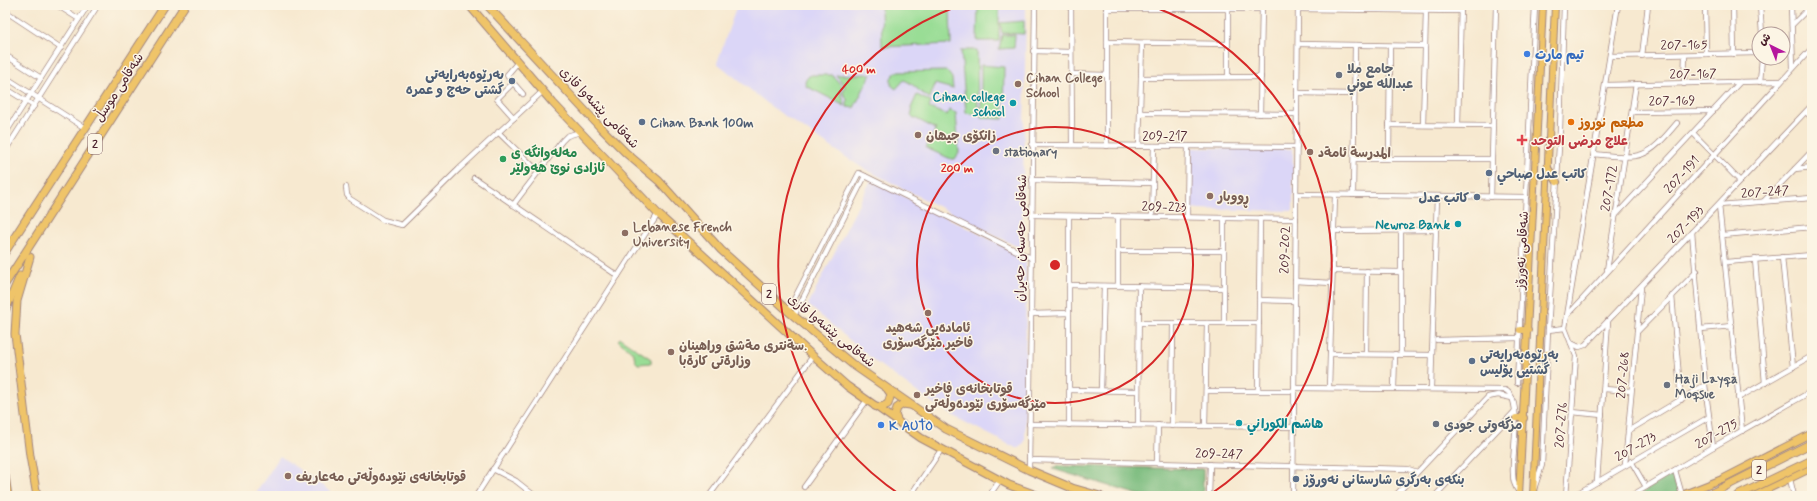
<svg xmlns="http://www.w3.org/2000/svg" width="1817" height="501" font-family="Mynerve,'Playpen Sans Arabic',sans-serif">
<style>
.built{fill:#dbd6f7}
.green{fill:#99dd95;stroke:#727e60}
.forest{fill:#7abc7e;stroke:#626e54}
.lines{fill:none;stroke-linecap:round;stroke-linejoin:round}
.minor-casing{stroke:#a0847e;stroke-width:6}
.major-casing{stroke:#a0847e;stroke-width:8}
.highway-casing{stroke:#a0847e;stroke-width:9}
.minor{stroke:#fff;stroke-width:4.5}
.major{stroke:#efc469;stroke-width:6}
.highway{stroke:#efc469;stroke-width:7}
.ring{fill:none;stroke:#d62828;stroke-width:2}
.shop-dot{fill:#3f7fe0;stroke:#fcf5e5;stroke-width:1.5}
.worship-dot{fill:#6b7280;stroke:#fcf5e5;stroke-width:1.5}
.service-dot{fill:#5c6f8a;stroke:#fcf5e5;stroke-width:1.5}
.education-dot{fill:#8d6e63;stroke:#fcf5e5;stroke-width:1.5}
.culture-dot{fill:#0f9aa8;stroke:#fcf5e5;stroke-width:1.5}
.food-dot{fill:#e8710a;stroke:#fcf5e5;stroke-width:1.5}
.health-dot{fill:#e0444e;stroke:#fcf5e5;stroke-width:1.5}
.leisure-dot{fill:#2e9e5b;stroke:#fcf5e5;stroke-width:1.5}
.labels{text-anchor:middle;stroke-width:3;stroke-linejoin:round;paint-order:stroke}
.shield{fill:#fcf5e5;stroke:#7f5f63;stroke-width:1}
.shield-label{font-size:12px;font-weight:bold;fill:#4a1f2b}
.street-label{font-size:13px;fill:#4a1f2b;stroke:#fcf5e5}
.shop-label{font-size:13px;font-weight:bold;fill:#366cbe;stroke:#fcf5e5;text-anchor:start}
.worship-label{font-size:13px;font-weight:bold;fill:#5b616d;stroke:#fcf5e5;text-anchor:start}
.service-label{font-size:13px;font-weight:bold;fill:#4e5e75;stroke:#fcf5e5;text-anchor:start}
.education-label{font-size:13px;font-weight:bold;fill:#785e54;stroke:#fcf5e5;text-anchor:start}
.culture-label{font-size:13px;font-weight:bold;fill:#0d838f;stroke:#fcf5e5;text-anchor:end}
.food-label{font-size:13px;font-weight:bold;fill:#c56008;stroke:#fcf5e5;text-anchor:start}
.health-label{font-size:13px;font-weight:bold;fill:#be3a42;stroke:#fcf5e5;text-anchor:start}
.leisure-label{font-size:13px;font-weight:bold;fill:#27864d;stroke:#fcf5e5;text-anchor:start}
.centre{fill:#d62828;stroke:#fcf5e5;stroke-width:2}
.ring-label{font-size:12px;text-anchor:middle;font-weight:bold;fill:#d62828;stroke:#fcf5e5;stroke-width:3;stroke-linejoin:round;paint-order:stroke}
</style>
<rect width="100%" height="100%" fill="#fcf5e5"/>
<filter id="ink" filterUnits="userSpaceOnUse"><feTurbulence type="fractalNoise" baseFrequency=".025" numOctaves="2"/><feDisplacementMap in="SourceGraphic" scale="8" xChannelSelector="R" yChannelSelector="G"/><feConvolveMatrix kernelMatrix="1 2 1 2 8 2 1 2 1" color-interpolation-filters="sRGB"/></filter>
<filter id="wash" filterUnits="userSpaceOnUse"><feTurbulence type="fractalNoise" baseFrequency=".012" numOctaves="4" result="noise"/><feDisplacementMap in="SourceGraphic" scale="16" xChannelSelector="R" yChannelSelector="G"/><feGaussianBlur stdDeviation="0.9" result="paint"/><feColorMatrix in="noise" values="0 0 0 0 0 0 0 0 0 0 0 0 0 0 0 0 0 1.4 0 .05"/><feComposite in="paint" operator="in"/></filter>
<g filter="url(#wash)">
<rect width="100%" height="100%" fill="#f7e9d0"/>
<g class="built">
<polygon points="737,5 1026,5 1022,249 861,167 773,108 717,63"/>
<polygon points="1192,148 1293,149 1293,211 1191,209"/>
<polygon points="871,180 1026,257 1025,438 1024,443 1019,448 1016,448 951,415 921,395 877,363 808,305"/>
<polygon points="280,456 337,496 254,496"/>
</g>
<g class="green">
<polygon points="881,5 950,5 951,44 882,47"/>
<polygon points="978,6 999,6 999,41 977,41"/>
<polygon points="1024,21 1024,34 1002,33 1000,23"/>
<polygon points="1002,35 1015,35 1014,48 999,49"/>
<polygon points="961,50 977,50 978,115 966,113"/>
<polygon points="981,65 1004,67 1003,119 981,118"/>
<path d="M947,71L952,78L953,89L935,84L930,98C918,92 916,85 904,80L896,89L891,85V78L896,72Z"/>
<polygon points="871,74 854,108 847,107 847,99 843,93 845,86 836,75"/>
<polygon points="812,75 832,75 842,86 841,92 845,106 806,86 805,81 809,76"/>
<polygon points="917,95 931,102 929,108 947,115 949,110 956,113 959,153 955,159 951,159 926,148 936,129 911,116 912,113 911,108"/>
<path d="M620,338L651,359V363L638,364L635,361C635,349 625,348 618,340Z"/>
</g>
<g class="forest">
<polygon points="1058,466 1203,469 1203,496 1142,496 1053,469 1053,468"/>
<polygon points="1671,475 1679,493 1670,496 1636,496"/>
</g>
</g>
<g filter="url(#ink)">
<g class="lines">
<defs>
<g id="minor">
<polyline points="57,5 79,19"/>
<polyline points="1071,5 1072,145"/>
<polyline points="1705,5 1706,54"/>
<polyline points="1733,5 1734,54"/>
<polyline points="1760,5 1762,34"/>
<polyline points="1791,5 1793,68"/>
<polyline points="1106,9 1262,9"/>
<polyline points="1298,9 1461,11"/>
<polyline points="5,11 61,48"/>
<polyline points="1792,25 1812,5"/>
<polyline points="1107,42 1227,44"/>
<polyline points="1298,44 1425,46"/>
<polyline points="1033,51 1071,52"/>
<polyline points="5,55 41,78"/>
<polyline points="1610,56 1759,53"/>
<polyline points="1642,56 1648,5"/>
<polyline points="518,62 507,75 508,77 523,94"/>
<polyline points="1071,74 1107,75"/>
<polyline points="5,77 85,128"/>
<polyline points="1228,77 1228,9"/>
<polyline points="1141,78 1261,77"/>
<polyline points="1760,82 1762,58"/>
<polyline points="513,83 497,99 514,118"/>
<polyline points="1684,84 1685,55"/>
<polyline points="1606,85 1781,81"/>
<polyline points="5,88 34,106"/>
<polyline points="1297,93 1354,94"/>
<polyline points="1632,112 1713,111"/>
<polyline points="1806,112 1812,118"/>
<polyline points="1140,113 1297,114"/>
<polyline points="1260,114 1262,5"/>
<polyline points="1389,125 1492,126"/>
<polyline points="1423,125 1426,10"/>
<polyline points="1458,125 1461,5"/>
<polyline points="498,132 538,171"/>
<polyline points="1693,133 1740,181"/>
<polyline points="5,134 88,5"/>
<polyline points="1032,145 1297,147"/>
<polyline points="1107,146 1107,5"/>
<polyline points="1139,146 1142,43"/>
<polyline points="5,151 98,5"/>
<path d="M1594,154C1642,159 1646,160 1677,123"/>
<polyline points="1354,159 1491,159"/>
<polyline points="1389,159 1390,46"/>
<polyline points="1795,169 1812,167"/>
<polyline points="474,178 618,276"/>
<polyline points="1032,180 1153,183"/>
<polyline points="346,187 347,195 350,199 383,220 402,225 459,169 543,91"/>
<polyline points="1296,194 1526,197"/>
<polyline points="1353,195 1355,45"/>
<polyline points="1491,197 1496,5"/>
<polyline points="1763,202 1812,151"/>
<polyline points="513,205 562,141 567,136 580,132"/>
<polyline points="1032,215 1296,219"/>
<polyline points="1615,216 1740,82"/>
<polyline points="1152,217 1154,146"/>
<polyline points="1187,217 1188,146"/>
<polyline points="1333,231 1436,230"/>
<polyline points="1692,232 1705,385 1713,447"/>
<polyline points="1722,235 1812,227"/>
<polyline points="1118,251 1224,251"/>
<polyline points="1810,255 1812,283"/>
<polyline points="1782,257 1793,367"/>
<polyline points="1755,259 1765,383"/>
<polyline points="1726,262 1812,255"/>
<polyline points="1607,270 1636,84"/>
<polyline points="1332,271 1401,272"/>
<polyline points="1295,281 1332,283"/>
<polyline points="1069,285 1224,288"/>
<polyline points="1118,286 1118,216"/>
<polyline points="1672,296 1681,400"/>
<polyline points="1259,300 1295,301"/>
<polyline points="788,311 859,173 1031,258"/>
<polyline points="1031,314 1069,313"/>
<polyline points="794,316 865,176"/>
<polyline points="1567,316 1812,48"/>
<polyline points="1139,323 1259,323"/>
<polyline points="1224,323 1224,218"/>
<polyline points="1701,329 1732,326"/>
<polyline points="1548,330 1565,328"/>
<polyline points="1637,332 1697,271"/>
<polyline points="1437,340 1519,338"/>
<polyline points="1571,343 1579,347 1585,345 1812,105"/>
<polyline points="1330,354 1432,355"/>
<polyline points="1366,354 1367,271"/>
<polyline points="1401,354 1401,231"/>
<polyline points="1517,383 1535,5"/>
<path d="M1294,388L1505,390C1524,398 1511,456 1513,474C1513,481 1515,487 1519,492"/>
<polyline points="1329,388 1335,195"/>
<polyline points="1394,388 1395,354"/>
<polyline points="1431,388 1437,196"/>
<polyline points="1604,389 1631,391"/>
<polyline points="1069,390 1138,391"/>
<polyline points="1101,390 1104,286"/>
<polyline points="1206,391 1294,391"/>
<polyline points="1258,391 1260,218"/>
<polyline points="1738,398 1812,356"/>
<polyline points="1572,412 1602,415"/>
<polyline points="1029,424 1294,427"/>
<polyline points="1069,425 1069,216"/>
<polyline points="1138,425 1139,286"/>
<polyline points="1172,426 1173,323"/>
<polyline points="1205,426 1207,323"/>
<polyline points="1628,431 1705,385"/>
<polyline points="1742,431 1719,205 1812,198"/>
<polyline points="1029,460 1408,469 1417,472"/>
<polyline points="1631,461 1646,487"/>
<polyline points="1157,463 1158,425"/>
<polyline points="1625,465 1641,287"/>
<polyline points="493,469 516,481 535,496"/>
<polyline points="1029,470 1035,5"/>
<polyline points="1675,470 1682,495"/>
<polyline points="1790,479 1794,496"/>
<polyline points="1597,482 1608,321"/>
<polyline points="804,487 867,400"/>
<polyline points="1534,489 1542,465 1548,330 1560,130 1564,5"/>
<polyline points="476,496 658,214"/>
<polyline points="709,496 813,356"/>
<polyline points="910,496 941,450"/>
<polyline points="989,496 1000,480"/>
<polyline points="1209,496 1210,464"/>
<polyline points="1293,496 1298,5"/>
<polyline points="1395,496 1488,397 1498,395 1512,398"/>
<polyline points="1435,496 1515,411"/>
<polyline points="1566,496 1576,356 1565,328 1618,5"/>
<polyline points="1573,496 1709,417"/>
<polyline points="1631,496 1713,447 1812,391"/>
</g>
<g id="major">
<polyline points="1548,168 1557,182"/>
<polyline points="1520,330 1528,330"/>
<polyline points="1539,361 1547,354"/>
<polyline points="1516,418 1524,418"/>
<polyline points="1519,496 1543,5"/>
<polyline points="1533,496 1555,5"/>
<polyline points="1679,496 1722,479 1812,433"/>
<polyline points="1754,496 1812,468"/>
</g>
<g id="highway">
<polyline points="469,5 553,103 658,214 813,356 847,386 921,438 1009,485 1039,496"/>
<polyline points="487,5 601,128 626,153 659,181 721,250 788,311 852,364 946,429 1029,470 1072,488 1100,496"/>
<polyline points="5,252 165,5"/>
<polyline points="30,257 17,301 15,334 30,456 37,496"/>
<polyline points="5,284 185,5"/>
<polyline points="5,311 20,276"/>
<polyline points="875,406 882,407 888,404 891,394 888,390"/>
<polyline points="898,422 895,415 897,408 903,404 910,405"/>
<polyline points="5,476 8,496"/>
<polyline points="1706,496 1812,443"/>
<polyline points="1737,496 1812,460"/>
</g>
</defs>
<use href="#minor" class="minor-casing"/>
<use href="#major" class="major-casing"/>
<use href="#highway" class="highway-casing"/>
<use href="#minor" class="minor"/>
<use href="#major" class="major"/>
<use href="#highway" class="highway"/>
</g>
</g>
<g class="ring">
<circle cx="1055" cy="265" r="138"/>
<path d="M902 496A277 277 0 0 1 958 6M1152 6A277 277 0 0 1 1208 496"/>
</g>
<g class="shop-dot">
<circle cx="1527" cy="54" r="4"/>
<circle cx="881" cy="425" r="4"/>
</g>
<g class="worship-dot">
<circle cx="1339" cy="75" r="4"/>
<circle cx="996" cy="151" r="4"/>
<circle cx="1667" cy="385" r="4"/>
<circle cx="1436" cy="424" r="4"/>
</g>
<g class="service-dot">
<circle cx="512" cy="81" r="4"/>
<circle cx="642" cy="122" r="4"/>
<circle cx="1489" cy="173" r="4"/>
<circle cx="1477" cy="197" r="4"/>
<circle cx="1472" cy="361" r="4"/>
<circle cx="1296" cy="479" r="4"/>
</g>
<g class="education-dot">
<circle cx="1018" cy="84" r="4"/>
<circle cx="918" cy="135" r="4"/>
<circle cx="1310" cy="152" r="4"/>
<circle cx="1210" cy="196" r="4"/>
<circle cx="625" cy="233" r="4"/>
<circle cx="928" cy="313" r="4"/>
<circle cx="671" cy="352" r="4"/>
<circle cx="917" cy="395" r="4"/>
<circle cx="288" cy="476" r="4"/>
</g>
<g class="culture-dot">
<circle cx="1013" cy="103" r="4"/>
<circle cx="1458" cy="224" r="4"/>
<circle cx="1239" cy="423" r="4"/>
</g>
<circle class="food-dot" cx="1571" cy="122" r="4"/>
<path class="health-dot" d="M1520 134h4v4h4v4h-4v4h-4v-4h-4v-4h4z"/>
<circle class="leisure-dot" cx="503" cy="159" r="4"/>
<g class="labels">
<g class="shield">
<rect x="88" y="134" width="14" height="20" rx="3"/>
<rect x="762" y="284" width="14" height="20" rx="3"/>
<rect x="1752" y="460" width="14" height="20" rx="3"/>
</g>
<g class="shield-label">
<text x="95" y="148">2</text>
<text x="769" y="298">2</text>
<text x="1759" y="474">2</text>
</g>
<g class="street-label">
<text transform="translate(1684 44) rotate(-1)" y="5">207-165</text>
<text transform="translate(1693 73) rotate(-1)" y="5">207-167</text>
<text transform="translate(118 87) rotate(-57)" y="5">شەقامی موسڵ</text>
<text transform="translate(1672 100) rotate(-1)" y="5">207-169</text>
<text transform="translate(600 107) rotate(46)" y="5">شەقامی پێشەوا قازی</text>
<text x="1165" y="140">209-217</text>
<text transform="translate(1681 174) rotate(-47)" y="5">207-191</text>
<text transform="translate(1608 188) rotate(-81)" y="5">207-172</text>
<text transform="translate(1765 191) rotate(-4)" y="5">207-247</text>
<text transform="translate(1164 206) rotate(1)" y="5">209-223</text>
<text transform="translate(1685 224) rotate(-46)" y="5">207-193</text>
<text transform="translate(1020 238) rotate(-89)" y="5">شەقامی حەسەن حەیران</text>
<text transform="translate(1284 250) rotate(-89)" y="5">209-202</text>
<text transform="translate(1521 250) rotate(-87)" y="5">شەقامی نەورۆز</text>
<text transform="translate(832 330) rotate(39)" y="5">شەقامی پێشەوا قازی</text>
<text transform="translate(1622 375) rotate(-85)" y="5">207-268</text>
<text transform="translate(1560 425) rotate(-86)" y="5">207-276</text>
<text transform="translate(1716 433) rotate(-30)" y="5">207-275</text>
<text transform="translate(1635 446) rotate(-30)" y="5">207-273</text>
<text transform="translate(1219 453) rotate(1)" y="5">209-247</text>
</g>
<g class="shop-label">
<text x="1535" y="59">تيم مارت</text>
<text x="889" y="430">K AUTO</text>
</g>
<g class="worship-label">
<text x="1347" y="73">جامع ملا<tspan x="1347" dy="15">عبدالله عوني</tspan></text>
<text x="1004" y="156">stationary</text>
<text x="1675" y="383">Haji Layqa<tspan x="1675" dy="15">Moqsue</tspan></text>
<text x="1444" y="429">مزگەوتی جودی</text>
</g>
<g class="service-label">
<text x="504" y="79" text-anchor="end">بەرێوەبەرایەتی<tspan x="504" dy="15">گشتی حەج و عمرە</tspan></text>
<text x="650" y="127">Cihan Bank 100m</text>
<text x="1497" y="178">كاتب عدل صباحي</text>
<text x="1469" y="202" text-anchor="end">کاتب عدل</text>
<text x="1480" y="359">بەڕێوەبەرایەتی<tspan x="1480" dy="15">گشتیی پۆلیس</tspan></text>
<text x="1304" y="484">بنکەی بەرگری شارستانی نەورۆز</text>
</g>
<g class="education-label">
<text x="1026" y="82">Cihan College<tspan x="1026" dy="15">School</tspan></text>
<text x="926" y="140">زانکۆی جیھان</text>
<text x="1318" y="157">المدرسة ئامةد</text>
<text x="1218" y="201">ڕووبار</text>
<text x="633" y="231">Lebanese French<tspan x="633" dy="15">University</tspan></text>
<text x="928" y="332" text-anchor="middle">ئامادەیی شەهید<tspan x="928" dy="15">فاخیر مێرگەسۆری</tspan></text>
<text x="679" y="350">سةنترى مةشق وراهينان.<tspan x="679" dy="15">وزارةتى كارةبا</tspan></text>
<text x="925" y="393">قوتابخانەی فاخیر<tspan x="925" dy="15">مێرگەسۆری نێودەوڵەتی</tspan></text>
<text x="296" y="481">قوتابخانەی نێودەوڵەتی مەعاریف</text>
</g>
<g class="culture-label">
<text x="1005" y="101">Cihan college<tspan x="1005" dy="15">school</tspan></text>
<text x="1450" y="229">Newroz Bank</text>
<text x="1247" y="428" text-anchor="start">هاشم الكوراني</text>
</g>
<g class="food-label">
<text x="1579" y="127">مطعم نوروز</text>
</g>
<g class="health-label">
<text x="1531" y="145">علاج مرضى التوحد</text>
</g>
<g class="leisure-label">
<text x="511" y="157">مەلەوانگە ی<tspan x="511" dy="15">ئازادی نوێ هەولێر</tspan></text>
</g>
</g>
<circle cx="1055" cy="265" r="6" class="centre"/>
<g class="ring-label">
<text x="859" y="73">400 m</text>
<text x="957" y="172">200 m</text>
</g>
<rect width="1817" height="501" fill="none" stroke="#fcf5e5" stroke-width="20"/>
<g transform="translate(1771 46) rotate(317)"><circle r="19" fill="#fcf5e5" stroke="#b59f9b"/>
<path d="M0-3L7 15L0 10L-7 15Z" fill="#b5179e"/>
<text y="-6" font-size="11" font-weight="bold" text-anchor="middle" fill="#4a1f2b">ش</text>
</g>
</svg>
